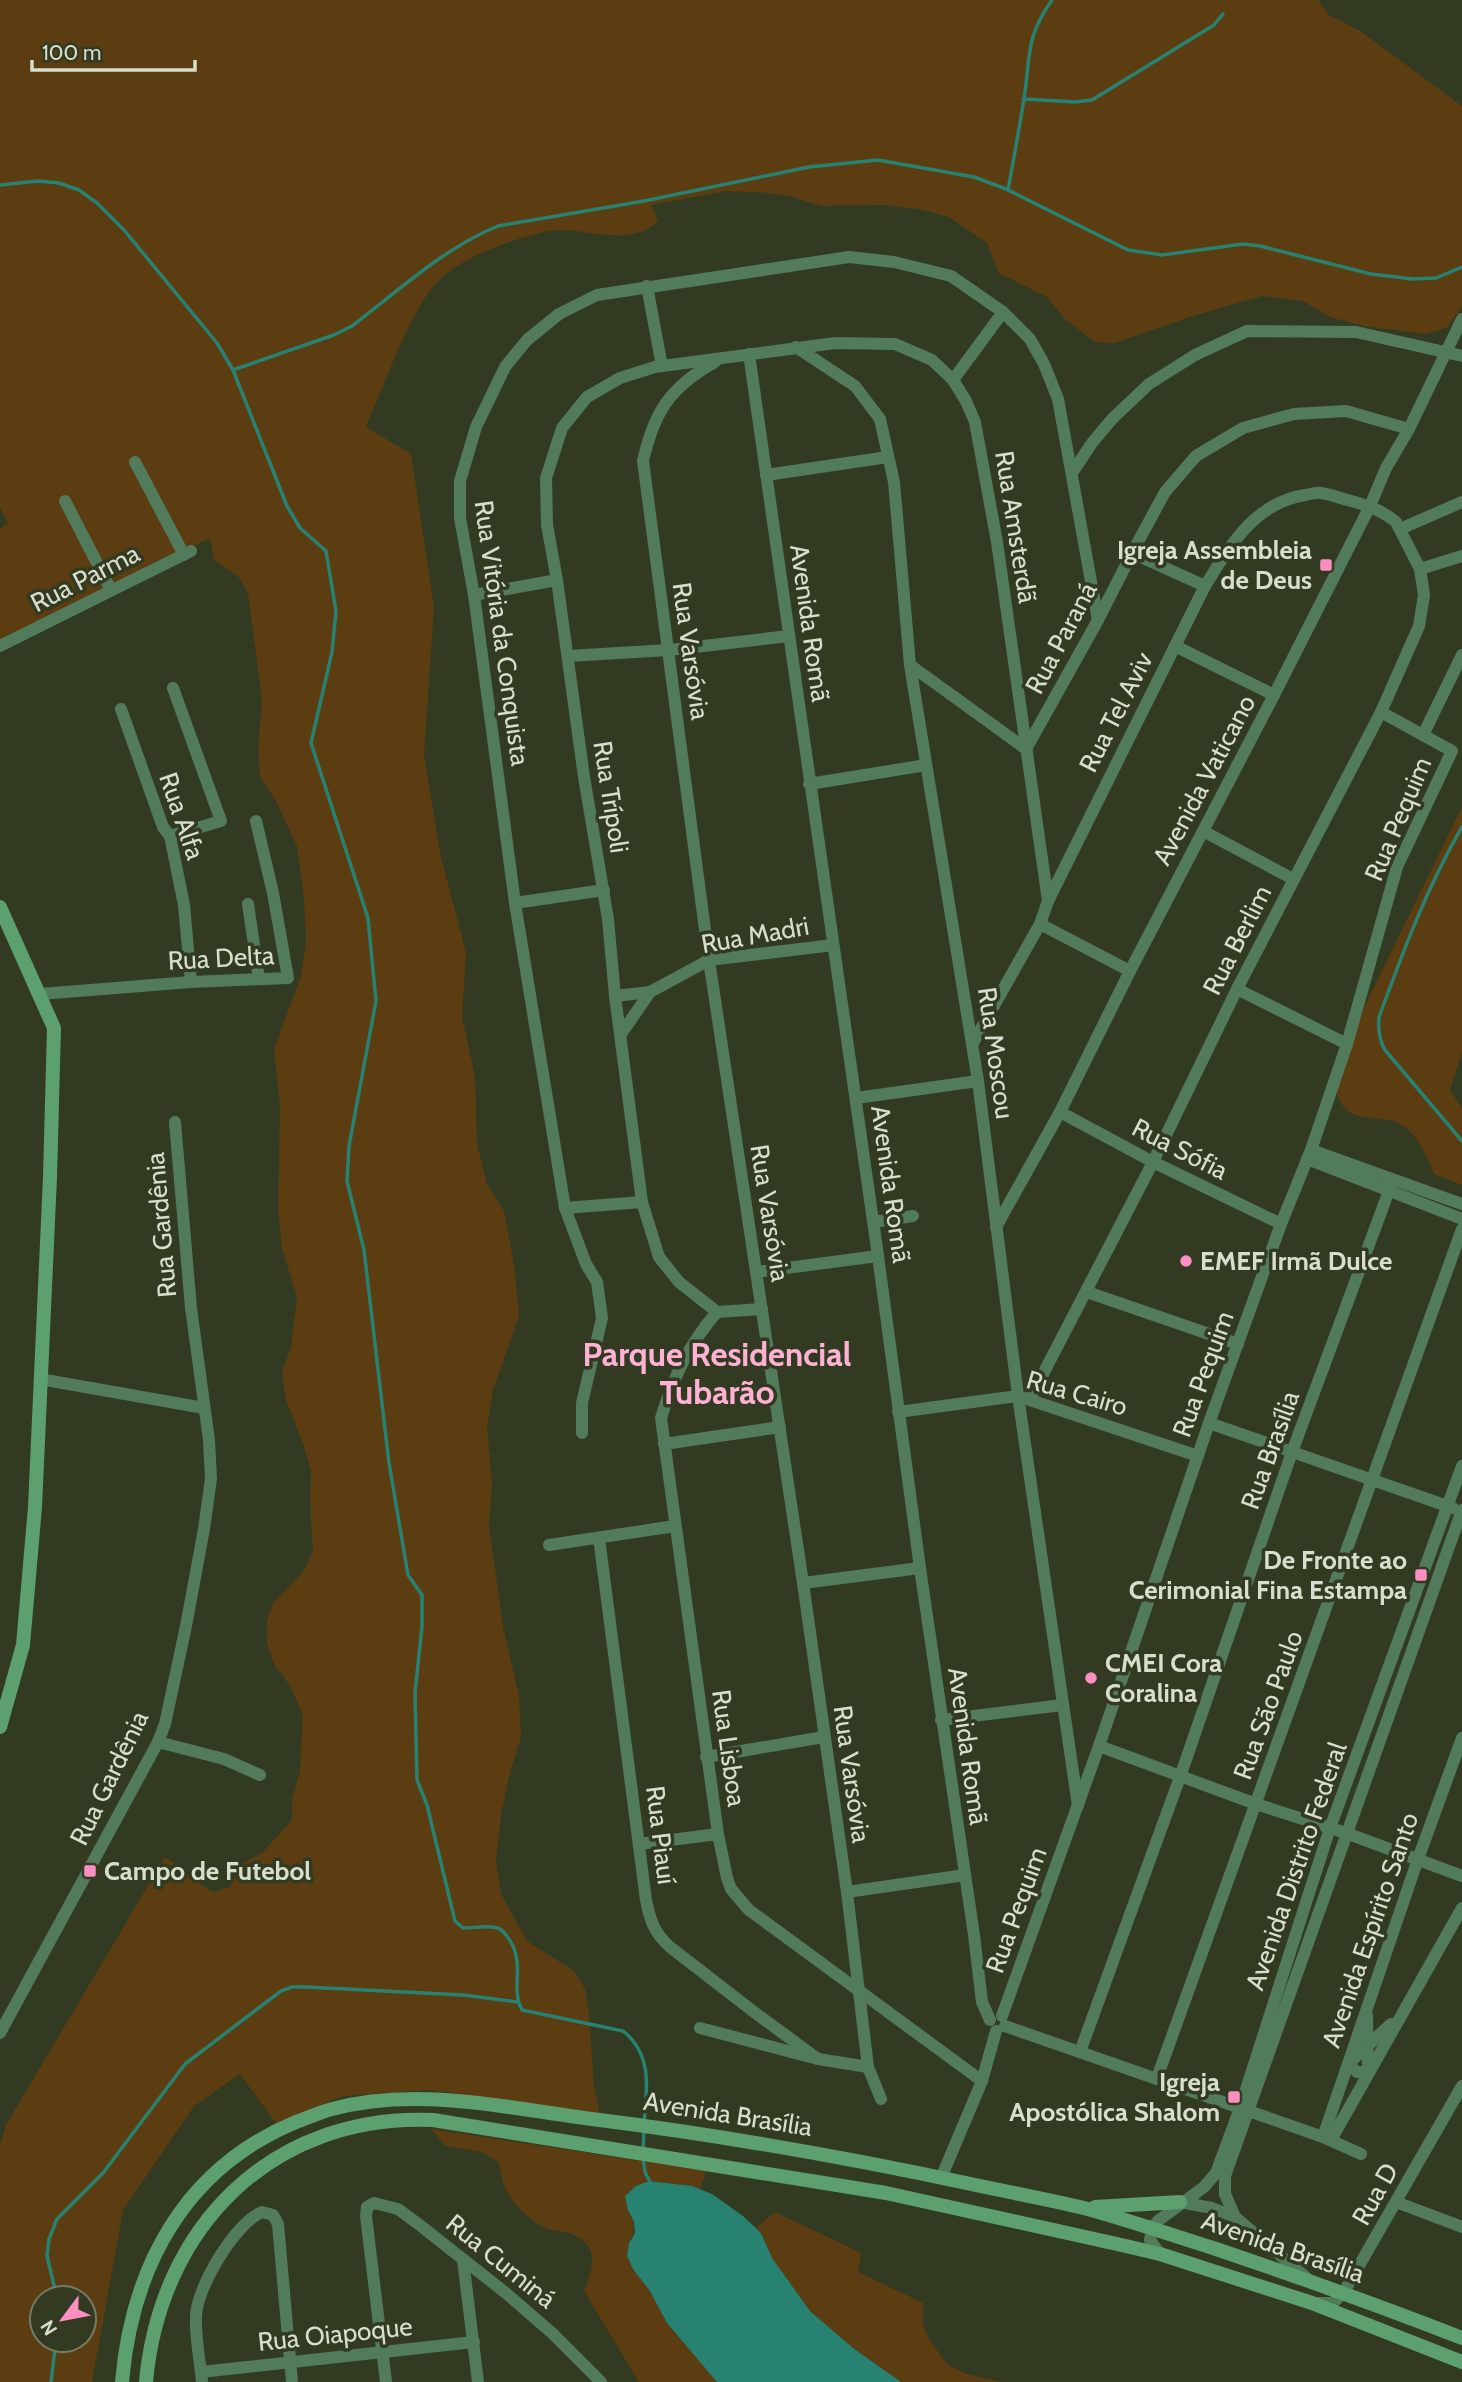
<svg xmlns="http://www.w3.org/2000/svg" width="1462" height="2382" font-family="Cabin,sans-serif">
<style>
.green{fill:#5c3d12;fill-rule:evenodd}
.water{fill:#288271}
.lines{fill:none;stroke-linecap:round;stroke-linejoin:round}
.stream{stroke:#288271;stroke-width:3.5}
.street{stroke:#527b5c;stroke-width:12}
.secondary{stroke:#5da06f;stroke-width:14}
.poi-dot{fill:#fc8fc2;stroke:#323b21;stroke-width:2.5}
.labels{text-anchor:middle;stroke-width:7;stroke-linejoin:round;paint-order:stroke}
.street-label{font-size:26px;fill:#d7decd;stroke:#323b21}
.poi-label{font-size:26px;font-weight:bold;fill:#d7decd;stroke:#323b21;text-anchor:end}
.district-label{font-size:33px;font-weight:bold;fill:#ffb1d3;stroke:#323b21}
</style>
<rect width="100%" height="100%" fill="#323b21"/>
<g class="green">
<path d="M0,0H1318L1329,15L1360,31L1462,106V307L1446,328L1425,334L1364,326L1330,317L1303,301L1262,296L1193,316L1114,343L1095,342L1065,319L1047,297L999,273L987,243L949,217L919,209L885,205L821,206L790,196L760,192L726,191L651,205L658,221C635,245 595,232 566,230C546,229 523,237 504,244C482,252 457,263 439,280C411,307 383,389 366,427L411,454L434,607L424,754L441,858L466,952L462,1017L475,1077L477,1144L487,1184L504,1211L514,1265L519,1316L493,1390L487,1427L492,1484L489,1526L503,1627L519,1696L521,1737L510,1772L501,1815L496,1862L501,1894L527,1941L574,1971L585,1989L589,2015L594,2086L600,2114L429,2090L343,2096L276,2123L240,2074L194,2106L123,2210L92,2382H0V2146L6,2125L165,1857C182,1868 195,1882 213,1892L230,1887L242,1864L263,1852L292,1820V1800L300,1771L303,1716L291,1687L274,1664L267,1643V1621L273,1603L304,1571L313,1551L310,1506L311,1471L303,1443L286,1400L282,1372L291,1347L297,1297L282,1248L278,1209L280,1106L274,1049L301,976L306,942L304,898L297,846L275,799L260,777L258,752L262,699L248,593L238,576L214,560L210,538L0,640V529L8,523L0,508ZM42,2298H84V2340H42Z"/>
<path d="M1462,807V1052L1450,1090L1462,1109V1185L1434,1174C1427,1157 1420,1139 1405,1127C1384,1110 1351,1129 1338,1097C1334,1089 1335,1077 1334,1069Z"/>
<path d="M431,2129L706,2171L700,2189L692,2186L649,2181L628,2210C635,2224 636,2230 629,2243L667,2323L717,2382H639L584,2291C595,2265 600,2240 564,2232C555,2230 546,2230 538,2224C526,2216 511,2202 505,2188C502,2180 501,2171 498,2162L482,2152L446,2146Z"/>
<polygon points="775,2212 861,2253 858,2272 923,2303 923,2324 928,2338 947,2364 966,2374 1002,2382 901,2382 853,2348 810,2311 772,2258 761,2233 756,2228"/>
</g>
<polygon class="water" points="649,2181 692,2186 712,2194 743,2216 761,2233 772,2258 810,2311 853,2348 901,2382 717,2382 667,2323 650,2291 633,2269 627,2256 629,2243 635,2233 634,2222 628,2210 625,2196 636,2186"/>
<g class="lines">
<g class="stream">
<polyline points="1023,99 1075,102 1092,100 1214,25 1223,14"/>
<path d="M0,185L38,181L59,183L79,190L97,203L124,230L217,343L233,370L287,506L300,528L326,551L336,611L332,652L311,743L368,918L376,1001L349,1146L347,1181L364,1250L389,1463L408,1575L422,1595V1626L415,1693L417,1780L427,1805L455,1921L463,1928C473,1928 488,1925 497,1928C502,1929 503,1932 506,1935C528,1962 509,1987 522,2010L623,2031C653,2055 647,2089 644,2123"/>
<path d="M1008,190C1014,157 1020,125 1025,92C1030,53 1027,35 1052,0"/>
<path d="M233,370L334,335L352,326C398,291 444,248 498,226L644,201L809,167L878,160L974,177L1006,189L1128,250L1162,255L1243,244L1260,246L1371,274L1413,279L1436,278L1462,267"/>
<path d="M1462,827C1427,887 1403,952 1379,1017C1378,1029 1379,1040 1385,1050L1462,1141"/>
<polyline points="643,2151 644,2130"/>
<polyline points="643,2158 645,2172 651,2184"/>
<polyline points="57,2298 47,2256 49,2239 57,2219 103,2173 185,2064 281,1991 292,1987 306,1987 463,1995 518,2002"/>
<polyline points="51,2382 56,2340"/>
</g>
<g class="street">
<polyline points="647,286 662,366"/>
<polyline points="796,347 855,386 880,419 894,482 910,665 978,1081 1018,1396 1078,1806"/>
<polyline points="749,354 878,1256 920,1568 974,1935 982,2002 990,2020"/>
<path d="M715,362C670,387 654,412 643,461L709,960L803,1583L847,1892L868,2067L881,2099"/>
<polyline points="953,380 1003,312"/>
<polyline points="135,462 184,555"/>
<polyline points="1072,473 1092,443 1112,419 1149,384 1195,355 1247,331 1356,332 1462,356"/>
<polyline points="766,475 888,457"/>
<polyline points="65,501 111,590"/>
<polyline points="1400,529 1462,502"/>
<polyline points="1132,553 1205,586"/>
<polyline points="1420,569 1462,556"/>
<polyline points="474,595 557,580"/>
<polyline points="0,646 191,551"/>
<polyline points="1175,646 1274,695"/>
<polyline points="568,656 669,650 789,636"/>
<polyline points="910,665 1026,749 1098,620 1132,553 1165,492 1196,456 1243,428 1294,414 1346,411 1409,429"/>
<polyline points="121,709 163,827 170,836 184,905 191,982"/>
<polyline points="1423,735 1462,655"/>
<polyline points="809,784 926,765"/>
<polyline points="1203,831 1293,879"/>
<polyline points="170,836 221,821 173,688"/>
<polyline points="515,903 604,890"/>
<polyline points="248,904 259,979"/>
<polyline points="1040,924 1130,971"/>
<polyline points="1237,989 1347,1044"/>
<polyline points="40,994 191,982 288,978 273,893 256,821"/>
<polyline points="615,996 650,992 709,960 833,945"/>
<polyline points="621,1034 650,992"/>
<path d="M973,1043L1040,924L1048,901L1205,586C1230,546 1254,503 1305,495C1310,494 1316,492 1321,493C1330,494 1339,498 1348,500C1366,505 1382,510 1396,522L1420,569L1424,595L1419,626L1381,712L1237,989L1153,1162L1030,1399"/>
<polyline points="856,1098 978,1081"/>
<polyline points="1060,1112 1153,1162 1281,1224"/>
<polyline points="1311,1150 1462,1204"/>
<polyline points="1307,1159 1462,1219"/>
<polyline points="565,1208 642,1202"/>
<polyline points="873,1222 913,1216"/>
<polyline points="996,1227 1060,1112 1130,971 1274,695 1370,506 1386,468 1409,429 1462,319"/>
<polyline points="756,1272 878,1256"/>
<polyline points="1087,1292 1238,1344"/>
<polyline points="762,1309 717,1312 679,1282 659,1257 642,1202 615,996 608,919 584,777 557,580 547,525 546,478 562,428 587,397 620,378 655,367 835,343 895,344 932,360 953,380 966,401 975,422 997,542 1048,901"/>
<path d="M717,1312C689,1344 673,1378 661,1418L718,1834L727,1878L731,1889L749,1910L982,2081"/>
<polyline points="40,1379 204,1408"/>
<polyline points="898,1412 1018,1396 1198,1456"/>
<polyline points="1209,1423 1453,1508"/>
<polyline points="582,1433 582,1403 602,1318 597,1282 586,1264 565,1208 515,903 474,595 460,518 460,481 476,427 505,367 527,340 559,314 597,295 849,257 894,262 951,276 1003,312 1030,339 1044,364 1058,399 1098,620"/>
<polyline points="664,1444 780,1427"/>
<path d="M599,1538L646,1900C650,1920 654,1933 670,1947L754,2012L818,2059"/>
<polyline points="549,1545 675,1526"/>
<polyline points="803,1583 920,1568"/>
<polyline points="941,1720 1062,1705"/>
<polyline points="158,1742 224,1759 260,1775"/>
<polyline points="1099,1746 1256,1804 1346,1833 1462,1876"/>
<polyline points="706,1757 824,1737"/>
<polyline points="639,1844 718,1834"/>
<polyline points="847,1892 965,1875"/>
<polyline points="1367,2015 1368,2072 1357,2072 1348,2064 1391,2024"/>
<polyline points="1002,2016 1099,1746 1209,1423 1281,1224 1311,1150 1347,1044 1397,867 1452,751 1381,712"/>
<polyline points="1005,2026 1323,2137 1361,2154"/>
<polyline points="700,2028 818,2059 868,2067"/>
<polyline points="0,2033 158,1742 165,1724 186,1626 204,1529 211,1479 209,1440 191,1308 175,1122"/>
<polyline points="1080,2052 1180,1777 1292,1452 1393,1180"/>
<polyline points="1157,2078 1462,1229"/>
<polyline points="1323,2137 1418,1859 1462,1738"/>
<polyline points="1331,2140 1462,1908"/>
<polyline points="941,2178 982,2081 996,2031"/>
<polyline points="1180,2202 1212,2208 1235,2217"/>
<polyline points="1396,2202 1462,2227"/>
<polyline points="1160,2254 1150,2240 1152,2228 1159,2220 1204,2187 1216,2173 1240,2108 1330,1828 1462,1466"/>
<polyline points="463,2260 478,2382"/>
<polyline points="1308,2279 1235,2217 1225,2194 1225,2176 1462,1510"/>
<polyline points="1314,2303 1333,2303 1344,2292 1462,2086"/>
<polyline points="201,2372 474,2342"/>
<path d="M202,2382C200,2360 195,2338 196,2316C197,2287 235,2223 262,2212L273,2215L278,2224L292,2382"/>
<polyline points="386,2382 366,2216 367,2207 374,2203 398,2209 421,2226 507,2294 552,2333 601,2382"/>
</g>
<g class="secondary">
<polyline points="0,907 54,1028 50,1177 35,1507 23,1645 0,1727"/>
<polyline points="1095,2207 1180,2202"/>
<path d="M122,2382C132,2266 185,2168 296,2122C308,2118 320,2112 332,2109C417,2086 507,2108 592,2119C719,2135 845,2157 971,2184C1008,2192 1046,2199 1084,2208C1128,2220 1172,2235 1216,2249C1299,2277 1380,2306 1462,2338"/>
<path d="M146,2382C160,2226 273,2113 433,2120L886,2193L1117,2244L1160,2254L1312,2303L1462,2362"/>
</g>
</g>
<g class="poi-dot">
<rect x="1319" y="558" width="14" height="14" rx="3.5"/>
<circle cx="1186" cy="1261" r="7"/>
<rect x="1414" y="1568" width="14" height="14" rx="3.5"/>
<circle cx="1091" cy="1678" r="7"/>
<rect x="83" y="1864" width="14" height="14" rx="3.5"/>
<rect x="1227" y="2090" width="14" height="14" rx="3.5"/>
</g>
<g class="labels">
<g class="street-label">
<text transform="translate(1016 527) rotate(81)" y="9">Rua Amsterdã</text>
<text transform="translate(85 578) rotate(-27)" y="9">Rua Parma</text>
<text transform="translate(810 623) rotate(82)" y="9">Avenida Romã</text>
<text transform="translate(502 633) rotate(82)" y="9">Rua Vitória da Conquista</text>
<text transform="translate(1061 638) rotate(-62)" y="9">Rua Paraná</text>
<text transform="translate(691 651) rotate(82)" y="9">Rua Varsóvia</text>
<text transform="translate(1116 712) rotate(-63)" y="9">Rua Tel Aviv</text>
<text transform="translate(1204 780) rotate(-62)" y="9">Avenida Vaticano</text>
<text transform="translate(611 797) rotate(81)" y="9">Rua Trípoli</text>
<text transform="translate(182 816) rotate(71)" y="9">Rua Alfa</text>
<text transform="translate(1398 819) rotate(-67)" y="9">Rua Pequim</text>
<text transform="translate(755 935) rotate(-10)" y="9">Rua Madri</text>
<text transform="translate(1237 940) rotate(-63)" y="9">Rua Berlim</text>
<text transform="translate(221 958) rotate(-3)" y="9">Rua Delta</text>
<text transform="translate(996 1053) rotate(82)" y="9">Rua Moscou</text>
<text transform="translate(1180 1149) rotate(27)" y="9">Rua Sófia</text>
<text transform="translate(891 1184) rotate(82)" y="9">Avenida Romã</text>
<text transform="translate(770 1213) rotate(81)" y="9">Rua Varsóvia</text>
<text transform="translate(161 1225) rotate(-95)" y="9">Rua Gardênia</text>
<text transform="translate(1203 1374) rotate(-70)" y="9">Rua Pequim</text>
<text transform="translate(1077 1393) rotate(16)" y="9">Rua Cairo</text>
<text transform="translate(1270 1450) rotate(-70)" y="9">Rua Brasília</text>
<text transform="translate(1268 1705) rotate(-70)" y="9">Rua São Paulo</text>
<text transform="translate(968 1746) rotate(82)" y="9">Avenida Romã</text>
<text transform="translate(729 1748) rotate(82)" y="9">Rua Lisboa</text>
<text transform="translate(852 1774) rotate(82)" y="9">Rua Varsóvia</text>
<text transform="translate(109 1778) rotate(-64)" y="9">Rua Gardênia</text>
<text transform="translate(661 1835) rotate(83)" y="9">Rua Piauí</text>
<text transform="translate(1296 1866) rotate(-71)" y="9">Avenida Distrito Federal</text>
<text transform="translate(1016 1910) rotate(-70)" y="9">Rua Pequim</text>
<text transform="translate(1370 1930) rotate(-71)" y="9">Avenida Espírito Santo</text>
<text transform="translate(728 2114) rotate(9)" y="9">Avenida Brasília</text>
<text transform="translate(1375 2194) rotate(-61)" y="9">Rua D</text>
<text transform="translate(1283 2247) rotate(19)" y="9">Avenida Brasília</text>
<text transform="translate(501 2261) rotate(39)" y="9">Rua Cuminá</text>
<text transform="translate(335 2334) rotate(-6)" y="9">Rua Oiapoque</text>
</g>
<g class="poi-label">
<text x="1312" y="559">Igreja Assembleia<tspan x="1312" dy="30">de Deus</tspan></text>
<text x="1200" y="1270" text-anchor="start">EMEF Irmã Dulce</text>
<text x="1407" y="1569">De Fronte ao<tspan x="1407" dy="30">Cerimonial Fina Estampa</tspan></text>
<text x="1105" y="1672" text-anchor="start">CMEI Cora<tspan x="1105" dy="30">Coralina</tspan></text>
<text x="104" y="1880" text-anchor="start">Campo de Futebol</text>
<text x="1220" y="2091">Igreja<tspan x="1220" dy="30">Apostólica Shalom</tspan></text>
</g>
<g class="district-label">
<text x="717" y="1366">Parque Residencial<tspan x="717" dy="38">Tubarão</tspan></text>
</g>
</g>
<g transform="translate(63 2319) rotate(238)"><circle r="33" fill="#323b21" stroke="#747c66" stroke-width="2"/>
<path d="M0-5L12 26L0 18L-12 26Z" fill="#fc8fc2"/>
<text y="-10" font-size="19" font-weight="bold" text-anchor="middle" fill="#d7decd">N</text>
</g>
<path d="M32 60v10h163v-10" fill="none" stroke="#d7decd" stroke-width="3.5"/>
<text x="42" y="60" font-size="21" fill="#d7decd" stroke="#323b21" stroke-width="5" paint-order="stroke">100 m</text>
</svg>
